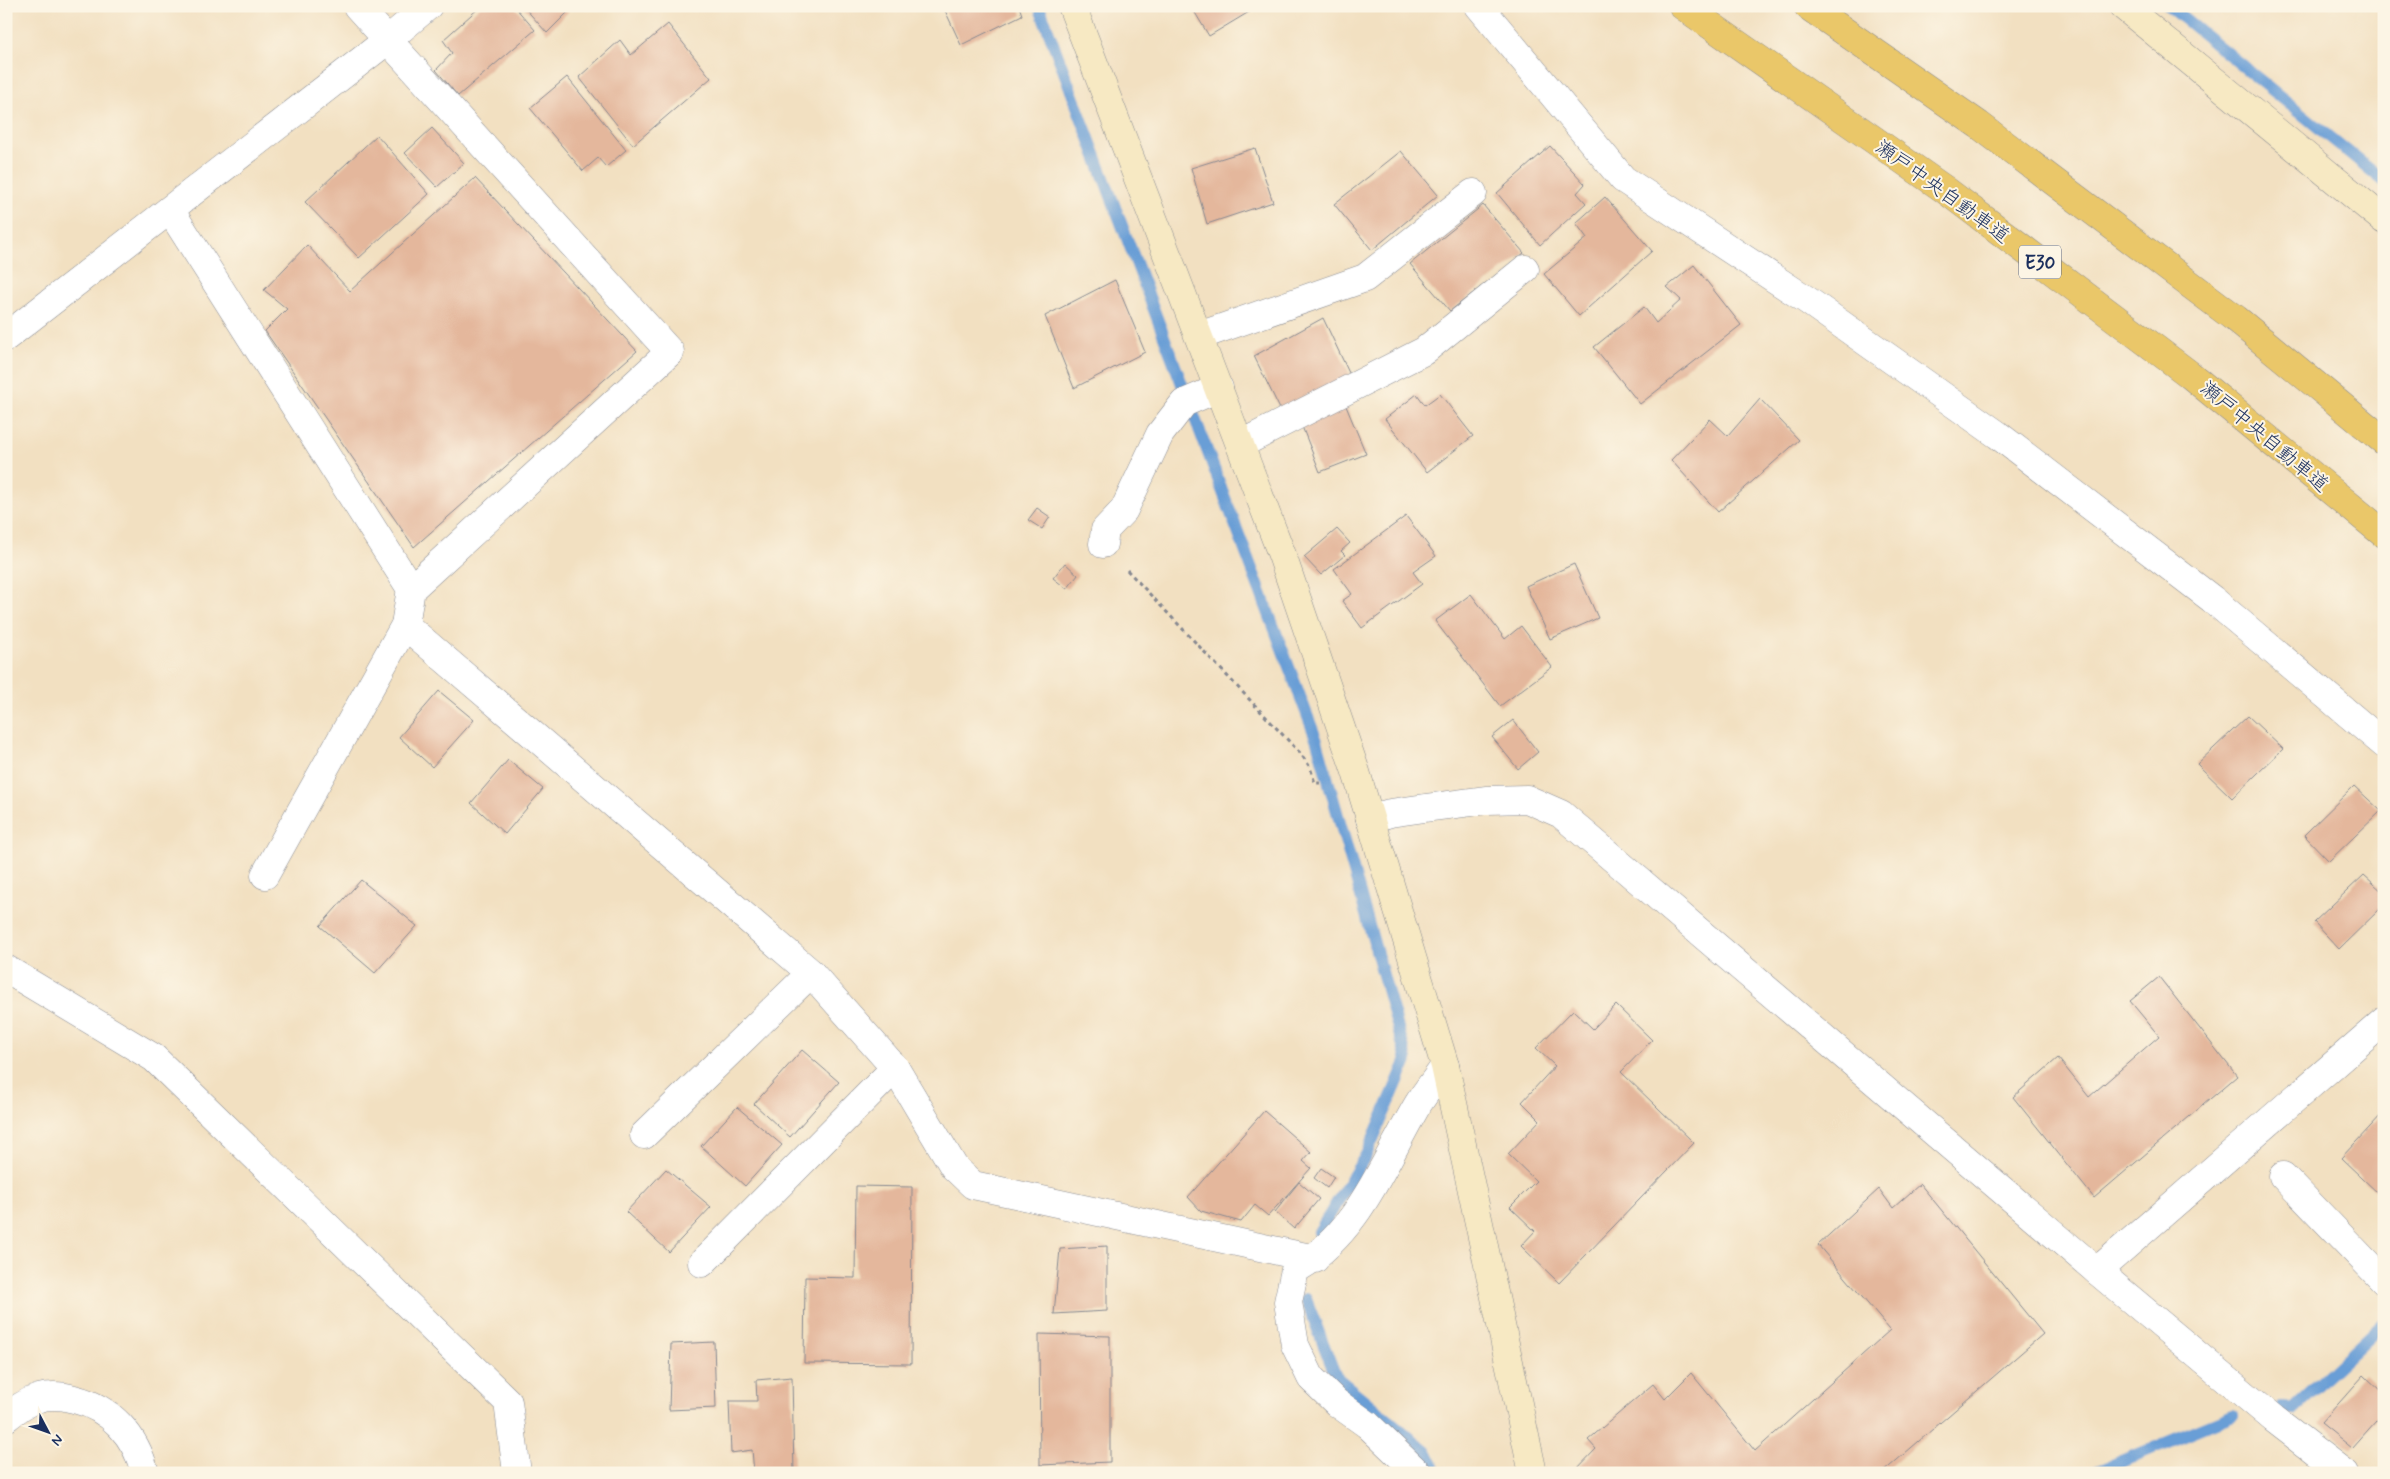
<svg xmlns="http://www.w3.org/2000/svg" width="2390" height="1479" font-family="Mynerve,'Klee One',sans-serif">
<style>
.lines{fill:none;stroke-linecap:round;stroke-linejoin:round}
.stream{stroke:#699ed6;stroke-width:12}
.building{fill:#e4b79c}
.street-casing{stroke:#868890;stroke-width:29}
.secondary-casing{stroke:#868890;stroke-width:29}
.highway-casing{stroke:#868890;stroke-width:29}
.path{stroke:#868890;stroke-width:3;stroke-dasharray:4 4;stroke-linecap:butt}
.street{stroke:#fff;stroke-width:28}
.secondary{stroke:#f7e9c3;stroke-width:28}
.highway{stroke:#eac769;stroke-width:28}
.labels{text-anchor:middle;stroke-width:4;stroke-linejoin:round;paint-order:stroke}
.shield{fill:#fcf5e5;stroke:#5e6a86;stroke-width:1}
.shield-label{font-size:19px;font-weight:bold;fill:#1b2f5e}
.street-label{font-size:20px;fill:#1b2f5e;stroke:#fcf5e5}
</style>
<rect width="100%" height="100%" fill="#fcf5e5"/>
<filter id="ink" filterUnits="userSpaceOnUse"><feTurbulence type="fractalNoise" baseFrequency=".02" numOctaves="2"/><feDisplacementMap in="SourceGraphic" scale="10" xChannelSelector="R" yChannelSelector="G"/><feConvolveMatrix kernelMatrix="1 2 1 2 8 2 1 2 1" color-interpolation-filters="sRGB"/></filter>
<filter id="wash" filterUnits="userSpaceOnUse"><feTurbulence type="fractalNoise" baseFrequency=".0096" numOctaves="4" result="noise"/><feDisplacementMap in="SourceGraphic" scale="20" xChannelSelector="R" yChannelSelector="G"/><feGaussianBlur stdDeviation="1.12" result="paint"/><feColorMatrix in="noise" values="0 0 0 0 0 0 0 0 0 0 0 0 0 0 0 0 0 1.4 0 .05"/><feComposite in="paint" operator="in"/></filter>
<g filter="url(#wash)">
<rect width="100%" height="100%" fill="#f2e0c1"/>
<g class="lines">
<g class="stream">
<polyline points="1039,6 1317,741 1407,1060 1366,1155 1319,1232"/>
<polyline points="2169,6 2384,181"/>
<polyline points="1306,1299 1336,1377 1426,1451 1437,1473"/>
<polyline points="2283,1408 2292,1409 2384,1323"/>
<polyline points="2093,1473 2233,1415"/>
</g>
</g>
<g id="blocks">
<g class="building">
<polygon points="481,6 514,6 535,30 458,96 436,70 452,53 443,40"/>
<polygon points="523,6 564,6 568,12 547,33"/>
<polygon points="943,6 1019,6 1022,15 961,45"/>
<polygon points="1191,6 1259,6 1209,36"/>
<polygon points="668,24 711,78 633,145 579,77 620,40 631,55"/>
<polygon points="567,77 626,150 606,167 598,158 583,171 530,108"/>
<polygon points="432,128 464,163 437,187 405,153"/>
<polygon points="377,135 429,194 359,258 305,202"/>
<polygon points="1550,146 1585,184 1577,193 1586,203 1540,245 1497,193"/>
<polygon points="1255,148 1273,202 1207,224 1191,168"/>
<polygon points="1401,151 1438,195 1372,250 1334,204"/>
<polygon points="475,178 637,351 414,547 265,331 287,309 264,290 307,245 350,291"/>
<polygon points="1605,197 1652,251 1579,316 1544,274 1587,238 1576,223"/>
<polygon points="1483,205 1524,253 1450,311 1410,264"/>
<polygon points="1694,265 1741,325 1640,404 1594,347 1644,307 1656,323 1681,300 1667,287"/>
<polygon points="1115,280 1145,352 1074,388 1045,316"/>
<polygon points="1323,318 1350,375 1280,409 1254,356"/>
<polygon points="1417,394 1425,405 1440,394 1473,436 1427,472 1385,419"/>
<polygon points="1760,399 1799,440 1718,512 1671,460 1710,419 1728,436"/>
<polygon points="1346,406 1366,454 1320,472 1301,424"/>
<polygon points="1037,508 1050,517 1042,529 1028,520"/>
<polygon points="1406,516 1436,556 1413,572 1422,584 1362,628 1342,601 1352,594 1334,569"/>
<polygon points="1337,529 1350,543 1341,551 1345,555 1321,575 1304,557"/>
<polygon points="1065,563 1078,575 1067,589 1053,578"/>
<polygon points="1574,564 1598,618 1550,639 1526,586"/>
<polygon points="1471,594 1505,639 1521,626 1552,667 1500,706 1435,621"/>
<polygon points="439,691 474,720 432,767 399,737"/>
<polygon points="2248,716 2283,749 2232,798 2197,764"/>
<polygon points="1513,720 1538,752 1518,769 1492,737"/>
<polygon points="508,760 543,789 505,834 471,803"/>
<polygon points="2354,786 2381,811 2329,861 2304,835"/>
<polygon points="2364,875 2384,893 2384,905 2339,949 2314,922"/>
<polygon points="361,880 417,926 375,973 320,926"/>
<polygon points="2159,977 2237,1076 2094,1198 2013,1097 2058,1058 2089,1097 2159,1036 2130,1001"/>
<polygon points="1616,1005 1652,1040 1621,1072 1694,1143 1559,1283 1521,1246 1535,1231 1510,1207 1536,1181 1508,1154 1540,1120 1522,1102 1555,1066 1536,1048 1573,1010 1593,1029"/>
<polygon points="802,1050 839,1082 790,1137 754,1104"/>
<polygon points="737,1107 782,1145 745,1186 701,1146"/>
<polygon points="1264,1111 1311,1152 1303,1161 1311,1168 1268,1216 1255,1205 1241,1222 1201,1211 1188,1197"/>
<polygon points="2384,1112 2384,1193 2381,1196 2341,1158"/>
<polygon points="1321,1168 1334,1177 1327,1188 1314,1178"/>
<polygon points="666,1169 711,1207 669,1252 626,1212"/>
<polygon points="1299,1182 1319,1199 1294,1229 1275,1212"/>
<polygon points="1920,1184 2043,1334 1882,1473 1573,1473 1596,1449 1588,1440 1653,1384 1665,1399 1691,1373 1755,1451 1890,1330 1818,1245 1879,1189 1893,1208"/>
<polygon points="856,1186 912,1187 911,1364 804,1363 805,1277 855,1278"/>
<polygon points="1107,1246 1107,1311 1054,1314 1060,1249"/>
<polygon points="1039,1334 1110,1336 1110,1462 1040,1465"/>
<polygon points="714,1342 716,1408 669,1410 671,1344"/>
<polygon points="2364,1375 2384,1394 2384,1412 2352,1448 2321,1423"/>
<polygon points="792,1377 794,1473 754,1473 752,1450 731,1453 729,1401 757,1401 756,1380"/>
</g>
</g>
</g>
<g filter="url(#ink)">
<use href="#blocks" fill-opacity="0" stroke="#868890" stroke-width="1"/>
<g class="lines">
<defs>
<g id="street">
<polyline points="1479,6 1623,179 1807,300 1998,435 2212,599 2384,744"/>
<polyline points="170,210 411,589"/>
<polyline points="1199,336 1365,278 1473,193"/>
<polyline points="6,337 389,39 428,6"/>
<polyline points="1241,444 1424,351 1525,269"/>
<polyline points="1103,544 1105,530 1124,510 1160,434 1184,403 1219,388"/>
<polyline points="405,625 811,973 895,1068 954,1167 973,1185 1315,1259"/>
<polyline points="1370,819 1390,813 1425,808 1487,800 1527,799 1561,814 2097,1271 2274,1419 2344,1473"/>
<polyline points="265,875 405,625 411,589 670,352 357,6"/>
<polyline points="6,969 154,1058 508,1402 517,1473"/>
<polyline points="644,1135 811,973"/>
<polyline points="2283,1176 2384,1281"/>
<polyline points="702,1263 895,1068"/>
<polyline points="2097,1271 2384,1021"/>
<path d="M6,1418C17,1409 26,1402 39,1398C50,1395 63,1396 74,1399C111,1408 136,1436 145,1473"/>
<path d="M1418,1473L1368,1425L1337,1403L1311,1378L1295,1345L1288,1302L1295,1270C1359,1233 1382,1165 1418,1104C1426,1091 1436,1079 1445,1066"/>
</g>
<g id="secondary">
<polyline points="1072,6 1282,555 1356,772 1445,1066 1533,1473"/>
<polyline points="2123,6 2384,220"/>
</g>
<g id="highway">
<polyline points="1683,6 1944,189 2189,374 2384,534"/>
<polyline points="1808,6 1979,125 2236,319 2384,441"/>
</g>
</defs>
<use href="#street" class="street-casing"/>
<use href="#secondary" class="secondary-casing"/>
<use href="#highway" class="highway-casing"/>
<polyline class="path" points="1127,570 1301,754 1310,767 1315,783 1320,783"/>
<use href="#street" class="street"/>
<use href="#secondary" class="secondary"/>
<use href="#highway" class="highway"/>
</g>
</g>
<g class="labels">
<rect class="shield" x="2019" y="245.5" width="42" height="33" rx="4"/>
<g class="shield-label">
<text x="2040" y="269">E30</text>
</g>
<g class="street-label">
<text transform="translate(1943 191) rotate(36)" y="7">瀬戸中央自動車道</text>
<text transform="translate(2265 436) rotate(40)" y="7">瀬戸中央自動車道</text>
</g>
</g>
<rect width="2390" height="1479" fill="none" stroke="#fcf5e5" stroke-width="25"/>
<g transform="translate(48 1432) rotate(131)" stroke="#fcf5e5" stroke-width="4" paint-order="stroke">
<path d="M0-4L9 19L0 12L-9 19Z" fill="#1b2f5e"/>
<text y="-8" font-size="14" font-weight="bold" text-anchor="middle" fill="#1b2f5e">N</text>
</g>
</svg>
